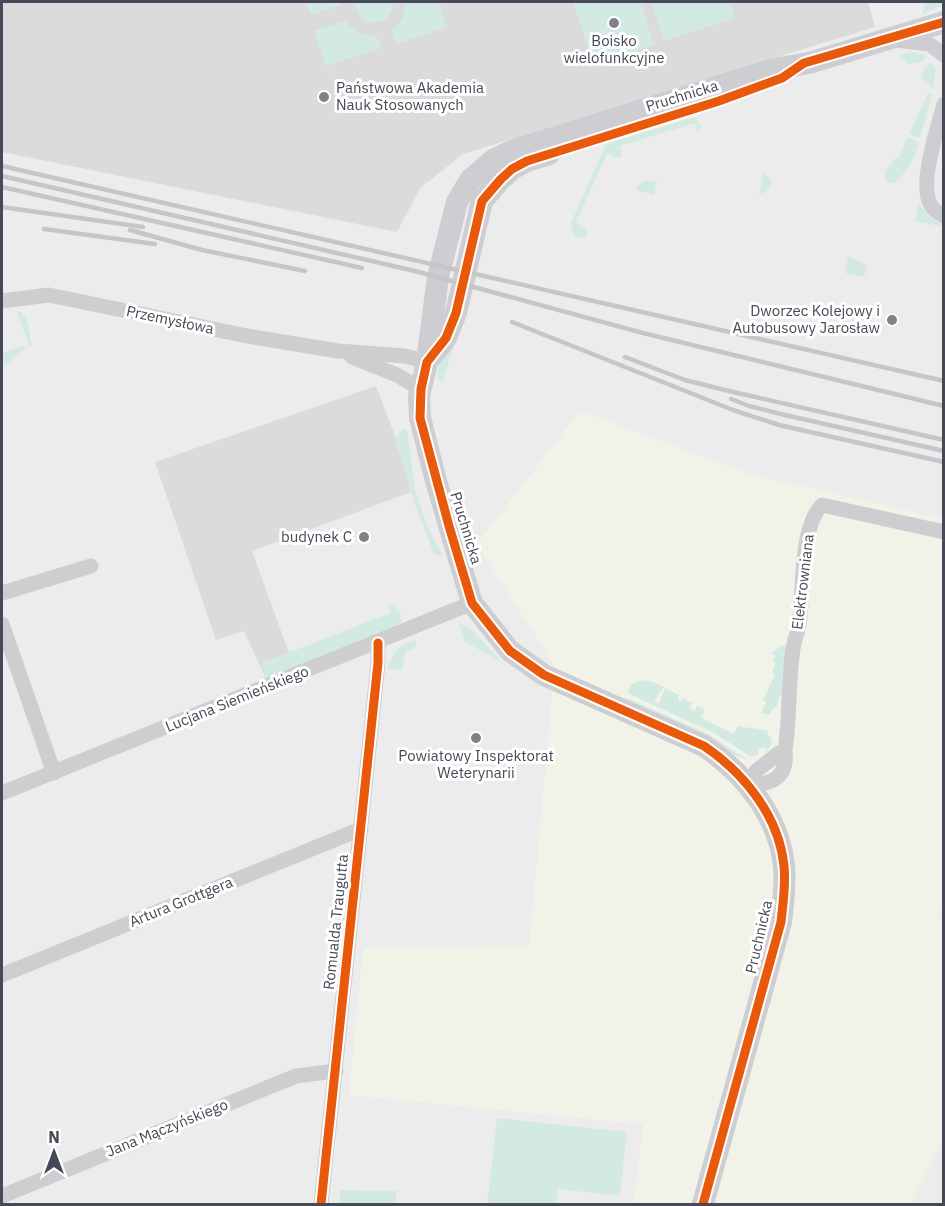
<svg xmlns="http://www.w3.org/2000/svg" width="945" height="1206" font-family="'IBM Plex Sans',sans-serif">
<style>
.commercial{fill:#f2f3e8}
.education{fill:#dbdbdb}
.green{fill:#d3eae3}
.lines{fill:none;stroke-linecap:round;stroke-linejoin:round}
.street{stroke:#ceced1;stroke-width:15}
.secondary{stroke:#cdcdd2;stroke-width:22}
.rail{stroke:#c6c6c8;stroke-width:4.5}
.cycleway-casing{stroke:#fff;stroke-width:13}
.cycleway{stroke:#e8590c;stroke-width:9}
.poi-dot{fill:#80828a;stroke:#fff;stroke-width:2}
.labels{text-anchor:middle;stroke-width:6;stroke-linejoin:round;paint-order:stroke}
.poi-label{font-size:15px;fill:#464956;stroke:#fff}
.street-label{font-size:15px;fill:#464956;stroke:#fff}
</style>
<rect width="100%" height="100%" fill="#edecec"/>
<polygon class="commercial" points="580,411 749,474 943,519 944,894 940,912 937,917 944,919 943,1139 911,1204 634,1204 643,1124 349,1095 363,948 529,947 555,666 477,544"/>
<g class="education">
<polygon points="2,2 868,2 875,27 463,154 420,188 397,232 2,152"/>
<polygon points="376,386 394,433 411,492 252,551 294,667 266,679 244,631 216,640 155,462"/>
</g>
<g class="green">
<polygon points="306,2 341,2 341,5 311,15"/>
<path d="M355,2H393C393,29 355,29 355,2Z"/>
<path d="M405,2H439L447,27L396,44L391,30C402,24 406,13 405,2Z"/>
<polygon points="573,2 640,2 654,45 594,65"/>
<polygon points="651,2 730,2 735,18 664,41"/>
<polygon points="924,2 943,2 943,5 923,14"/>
<polygon points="345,21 357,33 377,37 381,48 326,66 314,31"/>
<polygon points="915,52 927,56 921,62 907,64 900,54"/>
<polygon points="931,62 936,69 933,89 921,79 924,69"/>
<polygon points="928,93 932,95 920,138 909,134"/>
<polygon points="695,117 701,126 698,132 695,123 620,146 622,156 619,158 607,154 576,222 585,227 587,235 585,238 575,236 572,230 571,223 606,144"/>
<path d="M907,137L919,142C915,159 907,171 895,183L886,182L885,172L895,158L899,159Z"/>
<polygon points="763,173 770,178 771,184 766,192 759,194"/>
<polygon points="645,181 657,182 654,195 635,190 638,185"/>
<polygon points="918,203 930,218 943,225 943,227 915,221"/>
<polygon points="848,256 866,264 867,268 864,277 845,273"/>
<path d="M19,311C30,317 29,334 32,345L30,348L17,312Z"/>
<polygon points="454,345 442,384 437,375 440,359"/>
<path d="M24,346L25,350C15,354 12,364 2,367V365L5,364L2,353Z"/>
<polygon points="403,429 407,429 415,488 427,526 443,556 434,554 414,502 396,438"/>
<polygon points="387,604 394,605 400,611 401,622 394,626 266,679 262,663 390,613"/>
<polygon points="459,623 472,630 502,662 465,642"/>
<path d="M413,640L416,641V647L405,652L402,670L388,669C390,655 400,644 413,640Z"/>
<polygon points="782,645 787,645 784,695 780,695 777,706 771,711 770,714 761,714 766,702 763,700 775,674 772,672 776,662 773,661 775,656 771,654"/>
<polygon points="644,680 653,682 664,687 654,701 659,704 665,688 679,695 678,700 681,702 683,698 693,703 689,708 695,711 697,705 705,710 701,718 734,734 738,726 768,731 767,734 771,738 772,744 766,752 766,748 758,748 758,755 750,756 712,732 627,693 633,683"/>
<polygon points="627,698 708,734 748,760 739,757 629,701"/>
<polygon points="497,1118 627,1132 620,1196 558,1189 556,1204 487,1204"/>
<polygon points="340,1190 397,1191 395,1204 339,1204"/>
</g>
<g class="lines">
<g class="street">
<polyline points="896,40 929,44 944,55"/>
<path d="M944,104C938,127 917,188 932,207C935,211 940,214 944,216"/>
<polyline points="2,301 49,295 247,336 338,351 405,356 427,362"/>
<polyline points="352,357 397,375 421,389"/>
<polyline points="2,593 91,566"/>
<polyline points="2,624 54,773"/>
<path d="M785,751L779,753L756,771L749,785C772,784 788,778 785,751C790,717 788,683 793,649C794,641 797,634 799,626C804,594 799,528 822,505L944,532"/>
<polyline points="2,793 472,603"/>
<polyline points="2,975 361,829"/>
<polyline points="2,1196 296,1076 336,1071"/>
<polyline points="321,1204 378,663 378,643"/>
</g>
<g class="secondary">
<polyline points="427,362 446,338 456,313 482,201 501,179 512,169 527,161 549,154"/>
<path d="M703,1204L781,922C783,903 786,884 784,866C779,816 744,773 704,746L544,675L510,651L472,603L436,481L420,418L419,396L427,362L438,277L457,202L470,180L493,160L514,150L774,69L809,63L944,22"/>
</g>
<g class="rail">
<polyline points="2,166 944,381"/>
<polyline points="2,176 415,271 643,333 944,406"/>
<polyline points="2,187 362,268"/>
<polyline points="2,207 143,227"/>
<polyline points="44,229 155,244"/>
<polyline points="130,230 202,250 305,271"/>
<polyline points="512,322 733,410 779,425 944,462"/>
<polyline points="625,357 685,380 729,391 944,440"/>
<polyline points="731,399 749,406 785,415 944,451"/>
</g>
<defs>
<g id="cycleway">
<polyline points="321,1204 378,663 378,643"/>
<path d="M703,1204L781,922C783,903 786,884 784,866C779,816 744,773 704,746L544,675L510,651L472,603L449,526L420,418L421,389L427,362L446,338L456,313L482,201L501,179L512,169L527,161L719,101L782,78L804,63L944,22"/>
</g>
</defs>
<use href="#cycleway" class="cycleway-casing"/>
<use href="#cycleway" class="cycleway"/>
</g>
<g class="poi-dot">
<circle cx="614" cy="23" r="6"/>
<circle cx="324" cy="97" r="6"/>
<circle cx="892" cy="320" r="6"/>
<circle cx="364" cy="537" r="6"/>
<circle cx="476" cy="738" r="6"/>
</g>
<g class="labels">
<g class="poi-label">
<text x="614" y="46">Boisko<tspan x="614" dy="17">wielofunkcyjne</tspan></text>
<text x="336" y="93" text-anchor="start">Państwowa Akademia<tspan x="336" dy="17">Nauk Stosowanych</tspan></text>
<text x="880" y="316" text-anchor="end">Dworzec Kolejowy i<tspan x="880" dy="17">Autobusowy Jarosław</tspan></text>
<text x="352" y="542" text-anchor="end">budynek C</text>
<text x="476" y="761">Powiatowy Inspektorat<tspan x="476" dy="17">Weterynarii</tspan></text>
</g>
<g class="street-label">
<text transform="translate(682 96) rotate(-17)" y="5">Pruchnicka</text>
<text transform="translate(170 320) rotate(12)" y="5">Przemysłowa</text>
<text transform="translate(466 528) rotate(73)" y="5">Pruchnicka</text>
<text transform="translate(803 582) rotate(-83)" y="5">Elektrowniana</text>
<text transform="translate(237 699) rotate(-22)" y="5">Lucjana Siemieńskiego</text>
<text transform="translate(181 902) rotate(-22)" y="5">Artura Grottgera</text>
<text transform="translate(336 922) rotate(-84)" y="5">Romualda Traugutta</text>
<text transform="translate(759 937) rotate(-77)" y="5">Pruchnicka</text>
<text transform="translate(167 1128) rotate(-22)" y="5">Jana Mączyńskiego</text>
</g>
</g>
<rect width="945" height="1206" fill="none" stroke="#464956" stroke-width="6"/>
<g transform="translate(54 1152)" stroke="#ffffff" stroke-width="4.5" paint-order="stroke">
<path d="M0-4.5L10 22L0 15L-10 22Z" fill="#464956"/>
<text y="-9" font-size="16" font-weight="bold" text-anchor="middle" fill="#464956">N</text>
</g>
</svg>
